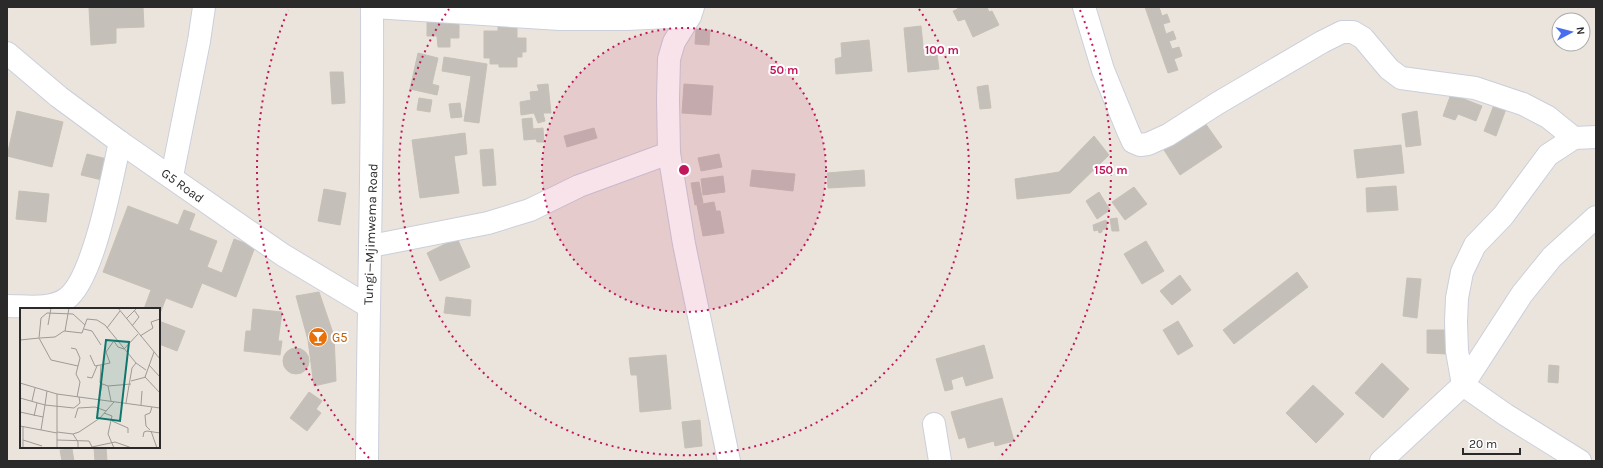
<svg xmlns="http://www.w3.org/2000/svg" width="1603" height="468" font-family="Karla,sans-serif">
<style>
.building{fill:#c4bfb8;stroke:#c6c0b6}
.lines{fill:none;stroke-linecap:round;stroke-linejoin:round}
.minor-casing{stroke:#cbcfdb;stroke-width:24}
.minor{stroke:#fff;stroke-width:22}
.ring{fill:none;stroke:#c2185b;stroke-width:2;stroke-dasharray:2 4}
.labels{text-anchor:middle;stroke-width:4;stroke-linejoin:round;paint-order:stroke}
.street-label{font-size:13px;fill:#2a2a2a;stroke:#fff}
.food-label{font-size:13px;fill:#c56008;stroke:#fff;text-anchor:start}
.inset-road{fill:none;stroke:#9e9a95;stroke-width:1}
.view{fill:#0f766e;fill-opacity:0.15;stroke:#0f766e;stroke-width:2}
.inset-edge{fill:none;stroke:#2a2a2a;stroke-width:2}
.centre{fill:#c2185b;stroke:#fff;stroke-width:2}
.ring-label{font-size:12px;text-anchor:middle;font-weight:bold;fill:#c2185b;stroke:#fff;stroke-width:4;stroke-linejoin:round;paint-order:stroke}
</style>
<rect width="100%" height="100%" fill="#ebe4dd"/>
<g class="building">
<polygon points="143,7 144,27 116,28 116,43 91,45 89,8"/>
<polygon points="957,7 987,7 989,12 992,11 999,25 973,37 965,19 958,21 953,11 958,9"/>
<polygon points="1145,7 1159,7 1162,16 1167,14 1170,22 1163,24 1166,34 1173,31 1176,39 1169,41 1172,49 1179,47 1182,56 1174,59 1178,70 1168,73"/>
<polygon points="427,20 459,20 459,38 450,38 450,47 438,47 437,36 427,36"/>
<polygon points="498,26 517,27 517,38 526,38 526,52 522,52 522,57 517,57 517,67 499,67 499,64 490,64 490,58 484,58 484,31 498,31"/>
<polygon points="921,26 924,56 937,55 939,69 908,72 904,28"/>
<polygon points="696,29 710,30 709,45 695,44"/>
<polygon points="869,40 872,71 836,74 835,59 842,57 841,43"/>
<polygon points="418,53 438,58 432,84 439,86 437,95 410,89"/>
<polygon points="444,57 487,64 479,123 464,121 471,76 442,71"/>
<polygon points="330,72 343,72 345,103 332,104"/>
<polygon points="548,84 551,113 543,113 545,121 538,123 534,113 521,115 520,102 531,100 530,92 539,91 537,85"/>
<polygon points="684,84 713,86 711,115 682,113"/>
<polygon points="988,85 991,108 980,109 977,87"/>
<polygon points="1451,94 1482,106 1476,121 1458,114 1455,120 1443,116"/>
<polygon points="419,98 432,100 430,112 417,110"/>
<polygon points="460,103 462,117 451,118 449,104"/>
<polygon points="1494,105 1506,109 1496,136 1484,131"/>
<polygon points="17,111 63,122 52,167 7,156"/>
<polygon points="1417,111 1421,145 1406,147 1402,114"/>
<polygon points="532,118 533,129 543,128 544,142 537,142 536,139 524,140 522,119"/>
<polygon points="1205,123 1222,147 1180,175 1164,150"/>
<polygon points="594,128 597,138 567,147 564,136"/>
<polygon points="465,133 467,154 454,156 459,193 420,198 412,140"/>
<polygon points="1094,136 1109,155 1070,193 1017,199 1015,179 1059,172"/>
<polygon points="1401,145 1404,173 1357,178 1354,150"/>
<polygon points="493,149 496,185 483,186 480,150"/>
<polygon points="87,154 107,159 102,180 81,175"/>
<polygon points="719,154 722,167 701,171 698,158"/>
<polygon points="752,170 795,174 793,191 750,186"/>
<polygon points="864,170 865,186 828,188 827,173"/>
<polygon points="723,176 725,192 703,195 701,179"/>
<polygon points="699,182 703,203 695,205 691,183"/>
<polygon points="1396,186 1398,210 1367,212 1366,188"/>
<polygon points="1134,187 1147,204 1125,220 1112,202"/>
<polygon points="324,189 346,193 340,225 318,221"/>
<polygon points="19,191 49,194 46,222 16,219"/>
<polygon points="1099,192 1110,210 1097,219 1086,201"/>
<polygon points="714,202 716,211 720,211 724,233 703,236 697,205"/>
<polygon points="128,206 178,225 184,210 195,214 189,230 217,241 207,267 222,273 234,239 255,247 236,297 202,283 192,308 166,298 159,316 159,309 144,309 151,290 103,272"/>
<polygon points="1117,218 1119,231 1112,231 1110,219"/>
<polygon points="1106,220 1107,228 1102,230 1102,232 1099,233 1098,230 1094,231 1093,225"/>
<polygon points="457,238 470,267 440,281 427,253"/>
<polygon points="1146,241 1164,271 1142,284 1124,254"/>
<polygon points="1297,272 1308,287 1234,344 1223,330"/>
<polygon points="1180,275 1191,290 1172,305 1160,291"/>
<polygon points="1407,278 1421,279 1417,318 1403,316"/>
<polygon points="319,292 334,336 336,381 314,386 308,340 296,296"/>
<polygon points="446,297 471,300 470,316 444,313"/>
<polygon points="253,309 282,312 278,341 282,341 280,355 244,351 246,331 251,331"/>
<polygon points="159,321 185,331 177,351 159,344"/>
<polygon points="1178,321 1193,346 1178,355 1163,330"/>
<polygon points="1427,330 1447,330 1447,354 1427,353"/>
<polygon points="984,345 993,378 966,386 963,376 951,380 953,389 945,391 936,359"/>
<circle cx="296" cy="361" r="13"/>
<polygon points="666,355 671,409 640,412 637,375 631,375 629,358"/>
<polygon points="1382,363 1409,389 1383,418 1355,393"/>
<polygon points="1549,365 1559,366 1558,383 1548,382"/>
<polygon points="1313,385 1344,414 1316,443 1286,413"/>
<polygon points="309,392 322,401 316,409 321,413 307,431 290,418"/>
<polygon points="1002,398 1014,441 995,446 994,441 968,448 965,437 959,439 951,412"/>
<polygon points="700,420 702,446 685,448 682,422"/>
<polygon points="106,447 107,461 95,461 94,448"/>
<polygon points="72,449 74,461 62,461 60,450"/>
</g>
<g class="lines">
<defs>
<g id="minor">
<polyline points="374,7 560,19 627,19 690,16"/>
<polyline points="693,7 690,16 674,42 669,59 668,99 669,153 684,244 729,461"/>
<polyline points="1084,7 1103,70 1128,131 1133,142 1140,145 1148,144 1168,135 1218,103 1322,42 1342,32 1353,32 1363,38 1389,69 1401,78 1475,88 1523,104 1548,117 1574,138"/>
<polyline points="7,53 59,97 120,142 283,255 368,306"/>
<polyline points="172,176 199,41 204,7"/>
<polyline points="371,246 488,223 530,210 579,186 669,153"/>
<path d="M7,306C26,306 50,310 66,299C94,280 112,176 120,142"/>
<polyline points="934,424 940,461"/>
<path d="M367,461C368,310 373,158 372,7"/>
<polyline points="1381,461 1463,385 1522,294 1552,257 1596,217"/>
<polyline points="1580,461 1506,415 1463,385 1457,351 1456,322 1457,298 1462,272 1475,245 1503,216 1548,155 1574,138 1596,137"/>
</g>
</defs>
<use href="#minor" class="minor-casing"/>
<use href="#minor" class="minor"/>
</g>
<circle cx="684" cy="170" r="142" fill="#c2185b" fill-opacity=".12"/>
<g class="ring">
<circle cx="684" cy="170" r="142"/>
<path d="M919 9A285 285 0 1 1 449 9"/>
<path d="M369 458A427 427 0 0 1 288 10M1080 10A427 427 0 0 1 999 458"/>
</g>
<defs>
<symbol id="bar-disc" viewBox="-11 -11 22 22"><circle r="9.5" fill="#e8710a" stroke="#fff"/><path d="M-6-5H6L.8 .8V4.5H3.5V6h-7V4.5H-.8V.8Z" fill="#fff"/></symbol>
</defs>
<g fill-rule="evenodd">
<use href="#bar-disc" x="307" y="326" width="22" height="22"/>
</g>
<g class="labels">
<g class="street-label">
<text transform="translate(183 185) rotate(36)" y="5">G5 Road</text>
<text transform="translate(370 234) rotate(-88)" y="5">Tungi—Mjimwema Road</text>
</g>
<g class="food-label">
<text x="332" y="342">G5</text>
</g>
</g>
<g transform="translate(20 308)">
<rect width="140" height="140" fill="#ebe4dd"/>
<path class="inset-road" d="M98,0L140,51M106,11L117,0M28,17L31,0M112,18L119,9L114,2M87,20L100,3M64,21L72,23L81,37M45,23L49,0M120,28L133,20L131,14L140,11M19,30L21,10L27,5L53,6L65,17M20,30L35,29L44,23L62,25L67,11L77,12L85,17L116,55L126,62M0,32L19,30L31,52L58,58M93,32L98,39L104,41L118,26M51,40L56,41L60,50L56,66L60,74L57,89M134,44L125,69L140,85M70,47L75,58L90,55L86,44L93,34M81,57L80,75L88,78L111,76M129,57L140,69M67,69L72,70L77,58M111,73L126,69M0,75L37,86L140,100M88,78L91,93M0,90L25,97L54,100L60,95L59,89M79,92L82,76M12,93L15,80M106,95L112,60L116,55M25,97L27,83M121,97L122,83M0,104L23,109M84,105L92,108L88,126L94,140M14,108L17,95M55,110L58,100L75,99L86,103M92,113L108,120V125M0,118L37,125M3,118V140M21,122L25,97M130,122L126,118L125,107L130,105L132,99M131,123L137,140M37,124L53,126L59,124L80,110L94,94M53,126L58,134V140M123,129L124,124L127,123L140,125M3,132L22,138M37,132L69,133L72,139L95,134L112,140M3,140H37V86"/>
<path class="view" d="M86,32L109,34L100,113L77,110Z"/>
<rect width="140" height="140" class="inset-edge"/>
</g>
<circle cx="684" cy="170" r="6" class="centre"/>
<g class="ring-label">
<text x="942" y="54">100 m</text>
<text x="784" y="74">50 m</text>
<text x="1111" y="174">150 m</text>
</g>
<rect width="1603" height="468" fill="none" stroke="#2a2a2a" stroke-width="16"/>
<g transform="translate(1571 32) rotate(83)"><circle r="19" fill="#ffffff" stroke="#aaaaaa"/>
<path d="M0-3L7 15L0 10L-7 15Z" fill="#466eef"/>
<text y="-6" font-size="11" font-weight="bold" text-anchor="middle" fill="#2a2a2a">N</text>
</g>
<path d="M1463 448v6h57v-6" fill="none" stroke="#2a2a2a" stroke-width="2"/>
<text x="1469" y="448" font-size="12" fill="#2a2a2a" stroke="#ffffff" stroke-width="3" paint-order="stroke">20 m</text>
</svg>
